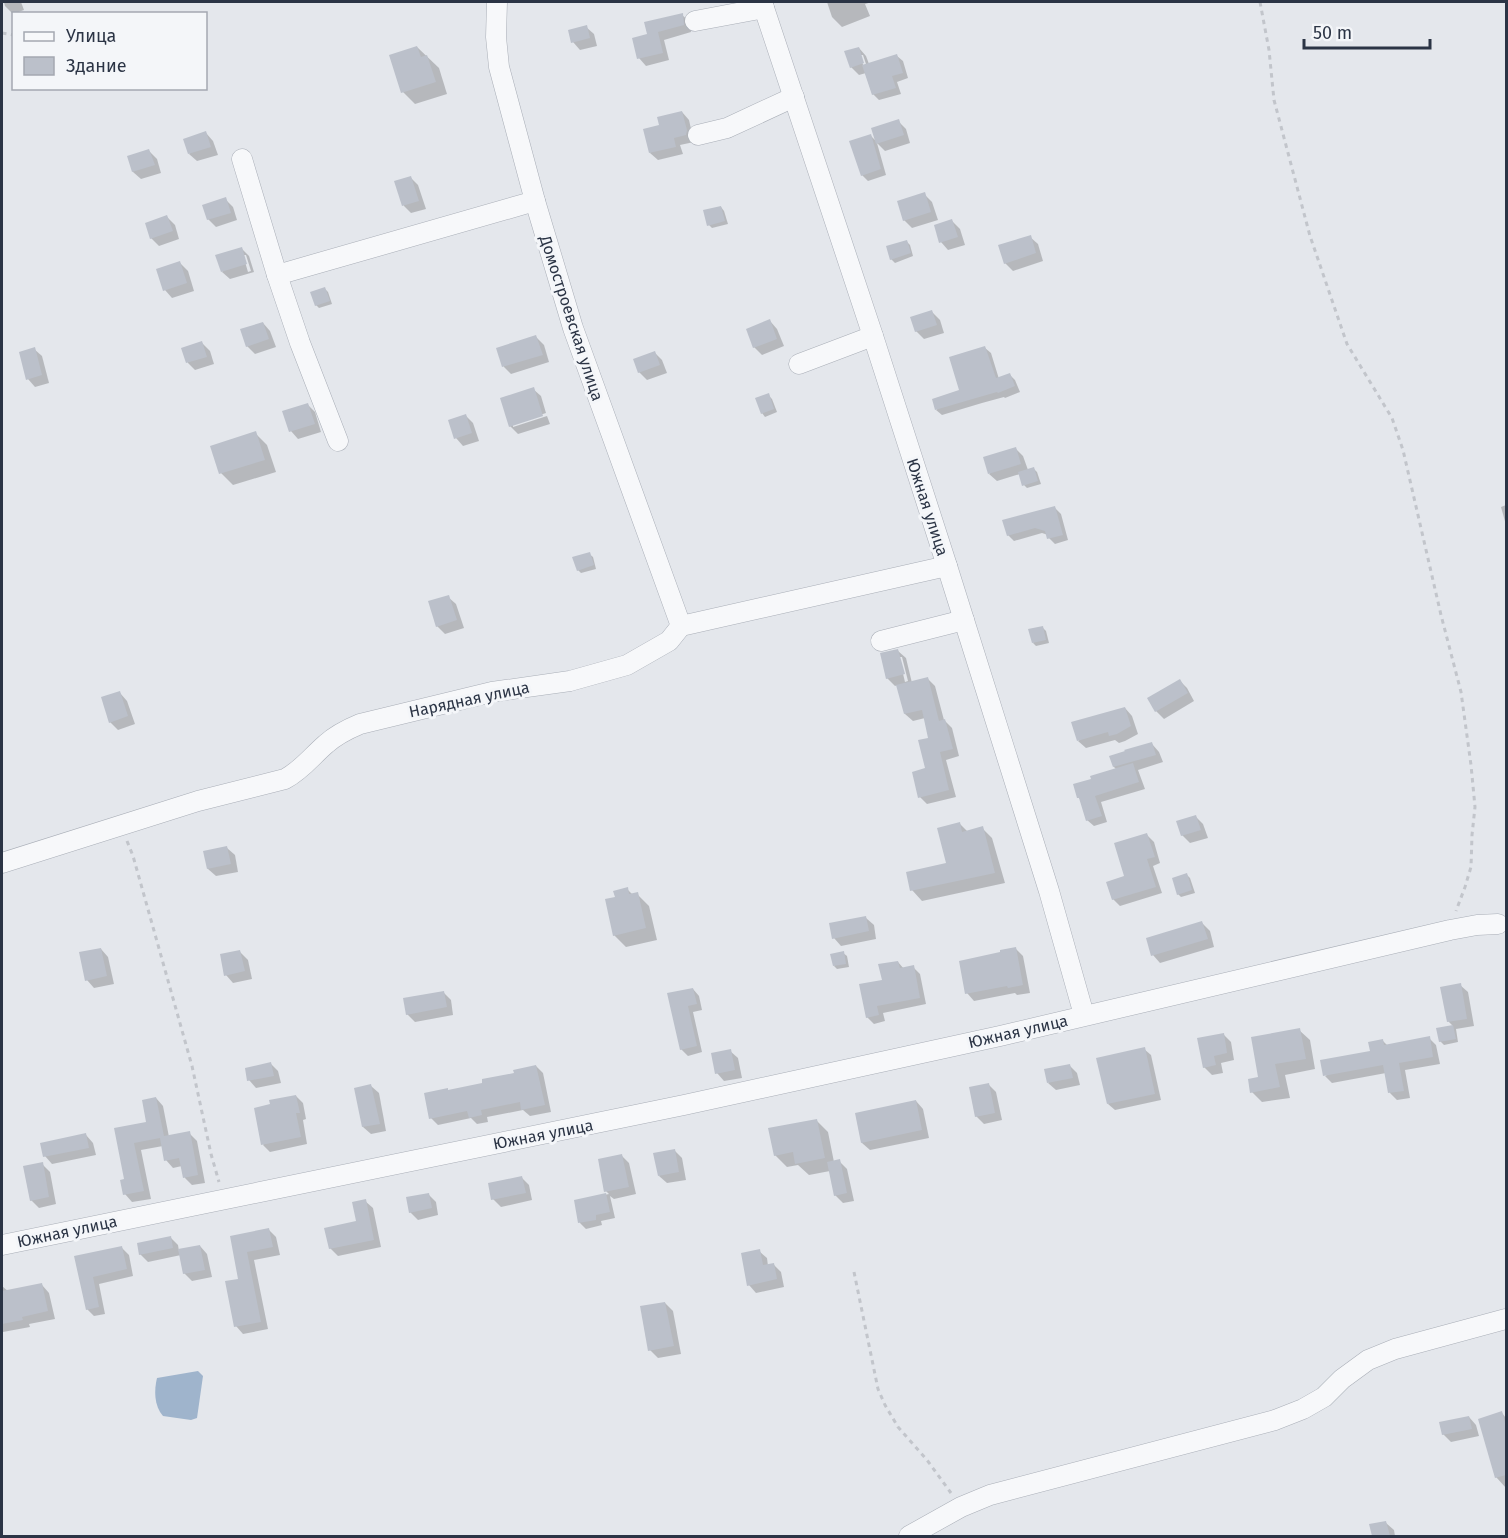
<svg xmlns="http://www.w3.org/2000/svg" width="1508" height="1538" font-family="'Fira Sans',sans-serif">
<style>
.water{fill:#9fb4cc}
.shadow{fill:#0003;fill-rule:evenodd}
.building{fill:#bbc0ca}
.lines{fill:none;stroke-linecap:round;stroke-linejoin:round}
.minor-casing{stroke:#a9aeb7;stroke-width:21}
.path{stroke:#c2c5cb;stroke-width:3;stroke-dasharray:4.5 4.5;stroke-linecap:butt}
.minor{stroke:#f7f8fa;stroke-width:20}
.labels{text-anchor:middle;stroke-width:6;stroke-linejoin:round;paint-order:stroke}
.street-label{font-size:16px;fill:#2b3445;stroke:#f4f6f9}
</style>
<rect width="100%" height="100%" fill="#e4e7ec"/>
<path class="water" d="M198,1371L203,1376L197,1418L191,1420L163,1416C154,1406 154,1390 157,1378Z"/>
<g class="shadow">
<polygon points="4,2 21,2 24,10 13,14 5,6"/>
<polygon points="827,2 872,2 865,4 870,16 842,27 832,17"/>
<polygon points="682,15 690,22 691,32 664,40 669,60 646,66 639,58 649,35"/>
<polygon points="586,27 594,34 597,46 580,50 573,42"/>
<polygon points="417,47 439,68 447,94 415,104 403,92"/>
<path d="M859,48L866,56L869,64L897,56L903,61L908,78L897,82L901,94L879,100L873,94L866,73L859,75L851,67ZM860,55H863L868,70L865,71Z"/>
<polygon points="682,112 689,120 694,142 680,145 683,154 658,160 650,153 661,126"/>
<polygon points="898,121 906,129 910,143 885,151 877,143 886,175 868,181 862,175 871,136 877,142"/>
<polygon points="206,133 213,141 218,155 197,161 189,154"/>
<polygon points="149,151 157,159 161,173 141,179 133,172 129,157"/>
<polygon points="411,178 418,185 426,209 411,213 404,206 396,182"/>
<polygon points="924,194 932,202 938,220 912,228 904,220"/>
<polygon points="225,199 233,207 237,220 216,227 208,219"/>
<polygon points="721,207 724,211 728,224 712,228 709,225"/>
<polygon points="167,217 175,225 179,239 159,246 151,238"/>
<polygon points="952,221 960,229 965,245 948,250 941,242"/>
<polygon points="1030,237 1038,244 1043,261 1013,271 1005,263"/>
<polygon points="906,241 910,245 913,256 895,263 891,259"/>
<path d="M241,248L249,256L254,272L230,279L222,272ZM243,255H246L251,271L248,272Z"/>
<polygon points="180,263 188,271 194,291 172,298 165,290"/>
<polygon points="325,289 328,292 332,304 319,308 316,305"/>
<polygon points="932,312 940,320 944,333 924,339 916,331"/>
<polygon points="770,321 777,329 784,346 762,355 754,347"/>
<polygon points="263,323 270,331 276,347 255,354 247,346"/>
<polygon points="536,337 544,345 549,362 511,374 504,367 498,349"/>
<polygon points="202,343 210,351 214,364 195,370 188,363 183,349"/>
<polygon points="985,348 991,353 999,379 1009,374 1015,380 1020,392 1005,398 1004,397 982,403 942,415 936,410 961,391"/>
<polygon points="34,349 42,356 49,383 35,387 28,379"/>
<polygon points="655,353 662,360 667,373 647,380 639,372"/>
<polygon points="533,389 541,396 546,413 513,424 513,427 547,416 550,424 518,434 510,426"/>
<polygon points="768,395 772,399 777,412 765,417 762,413"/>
<polygon points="307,404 315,412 321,432 298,439 291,431"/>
<polygon points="466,416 473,423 479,441 463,446 456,438"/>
<polygon points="255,433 267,445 276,472 233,485 221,473"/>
<polygon points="1016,449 1023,456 1028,470 1034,469 1037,472 1041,484 1027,488 1024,485 1020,474 997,481 989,474"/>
<polygon points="1506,505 1506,525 1501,507"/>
<polygon points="1055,508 1061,514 1068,540 1055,544 1049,538 1048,535 1042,533 1014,541 1008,535"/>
<polygon points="589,554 593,557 596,569 581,573 578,570"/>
<polygon points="448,597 456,604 464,628 445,634 437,626"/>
<polygon points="1042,627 1046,631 1049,643 1036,646 1033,643"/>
<path d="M898,651L906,658L912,683L928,679L935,686L944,720L952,728L959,756L946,760L956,797L927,804L920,797L927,770L930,739L925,718L913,721L905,714L898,685L895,686L887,678ZM899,657H902L908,681L905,682Z"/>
<polygon points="1179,680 1187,688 1194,701 1164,719 1156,711"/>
<polygon points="120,693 127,701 135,724 118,730 110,722"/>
<polygon points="1125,708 1132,716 1138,734 1125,741 1119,743 1115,740 1086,748 1078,741"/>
<polygon points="1152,744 1159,752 1163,762 1138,770 1145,789 1101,802 1107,822 1094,826 1087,820 1081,800 1078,797 1117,770 1114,767 1111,757"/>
<polygon points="1196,817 1203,824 1208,838 1190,843 1182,835"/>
<polygon points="960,824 968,832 982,828 992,838 1005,883 922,901 912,890 948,864"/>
<polygon points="1147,835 1154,842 1160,863 1153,866 1162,893 1120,906 1113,899 1126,877"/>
<polygon points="227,848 235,855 238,872 216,876 208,869 205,852"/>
<polygon points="1187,875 1190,878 1195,893 1181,897 1178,894"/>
<polygon points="627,889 633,895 637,894 649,906 657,940 626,947 614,935 617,899"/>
<polygon points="866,918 874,925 876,939 841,946 834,938"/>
<polygon points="1202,923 1210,931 1214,947 1160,963 1153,955"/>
<polygon points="1015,948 1023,956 1030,993 1017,995 1015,993 974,1001 967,993 1002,954"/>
<polygon points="101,949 108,957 114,984 94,988 87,980"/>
<polygon points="240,952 248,960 252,979 233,983 226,975"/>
<polygon points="843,953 847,956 849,967 837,969 834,966"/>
<polygon points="898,962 904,969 913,967 920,974 926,1004 883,1013 885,1021 874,1024 867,1017 884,981"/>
<polygon points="1460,985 1468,992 1474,1026 1456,1029 1458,1042 1444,1045 1440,1041 1453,1026 1448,1021"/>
<polygon points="693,989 699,996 702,1010 693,1012 702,1052 688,1056 681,1049 669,994"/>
<polygon points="443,992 451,1000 453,1015 415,1022 407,1014"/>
<polygon points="1299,1030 1310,1040 1315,1069 1285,1075 1290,1098 1262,1102 1252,1092 1260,1078"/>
<polygon points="1223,1034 1231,1042 1234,1060 1221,1063 1223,1073 1212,1075 1204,1067"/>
<polygon points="1429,1038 1436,1045 1440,1064 1405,1070 1410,1098 1397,1100 1390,1093 1386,1073 1332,1083 1325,1076 1372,1052 1383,1041 1388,1046"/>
<polygon points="1144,1049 1151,1055 1161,1100 1115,1110 1108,1104"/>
<polygon points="730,1051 738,1058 742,1078 724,1081 717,1073"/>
<polygon points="271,1064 278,1071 281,1083 256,1088 249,1080"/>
<polygon points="1069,1065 1077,1073 1080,1085 1056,1090 1048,1083"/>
<polygon points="536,1066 543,1073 551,1112 530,1116 523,1110 487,1117 488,1122 477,1124 471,1118 438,1125 431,1118 449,1091 484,1084"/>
<polygon points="989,1085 996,1092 1002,1120 984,1124 976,1116"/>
<polygon points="371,1086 379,1093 386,1131 371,1134 363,1127"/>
<polygon points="296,1096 303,1103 306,1119 303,1120 307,1144 270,1152 263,1145"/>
<polygon points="156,1098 163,1106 169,1137 189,1133 197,1141 205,1183 192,1185 185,1178 182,1166 173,1168 166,1160 163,1146 141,1150 151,1199 132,1202 125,1194 126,1180 116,1129 148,1123"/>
<polygon points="916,1101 923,1109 929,1138 870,1150 862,1143 856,1114"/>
<polygon points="816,1120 828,1132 834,1162 839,1161 847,1169 854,1201 843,1203 835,1195 830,1171 809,1175 798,1165 787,1167 775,1155"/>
<polygon points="86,1135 93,1143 96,1155 52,1164 45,1156"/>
<polygon points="674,1150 682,1158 686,1180 667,1183 659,1176"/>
<polygon points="622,1156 629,1163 636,1194 614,1199 610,1196 615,1218 601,1221 602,1225 586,1229 580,1223 575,1201 609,1194 606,1191"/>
<polygon points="42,1164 50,1172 56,1204 39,1208 31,1200"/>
<polygon points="522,1178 529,1185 532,1200 501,1207 493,1199"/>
<polygon points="428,1194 436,1202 438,1215 418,1220 410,1212"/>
<polygon points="365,1201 373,1208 381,1247 338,1256 330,1248 358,1222"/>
<polygon points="268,1229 276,1237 280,1255 254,1260 268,1329 243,1334 236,1326 240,1280 232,1237"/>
<polygon points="170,1237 178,1245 179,1251 200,1246 207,1254 212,1277 192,1281 184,1273 181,1255 148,1262 140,1254"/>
<polygon points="122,1248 129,1255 133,1276 99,1284 105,1314 94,1316 87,1309 76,1257"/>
<polygon points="759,1251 767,1258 768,1266 774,1265 781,1272 784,1287 756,1293 749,1285"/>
<polygon points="42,1285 49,1293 55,1319 29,1324 30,1327 3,1332 2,1331 2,1286 9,1292"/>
<polygon points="665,1303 673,1311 681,1354 658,1358 650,1350"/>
<polygon points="1502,1413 1506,1418 1506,1488 1496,1477"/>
<polygon points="1469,1417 1476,1425 1479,1436 1451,1442 1443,1434"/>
<polygon points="1386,1523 1394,1530 1395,1536 1373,1536 1371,1526"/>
</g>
<g class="building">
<polygon points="683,13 684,25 658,32 663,53 637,59 632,38 647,34 644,22"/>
<polygon points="587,25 590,38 571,43 568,30"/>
<polygon points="417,46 421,57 427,55 436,82 401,93 389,55"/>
<polygon points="859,47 864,63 850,68 844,51"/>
<polygon points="897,54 903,73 892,76 896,88 872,95 862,65"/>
<polygon points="682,111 687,130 686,135 674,138 676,147 649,153 643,129 659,125 657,117"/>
<polygon points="899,119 904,135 876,144 871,128"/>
<polygon points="206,131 211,147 188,154 183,139"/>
<polygon points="871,134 881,169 861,176 849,141"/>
<polygon points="149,149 155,165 132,172 127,156"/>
<polygon points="411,176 419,201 402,206 394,181"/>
<polygon points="925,192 931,212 903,221 897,201"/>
<polygon points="226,197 231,213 207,220 202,205"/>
<polygon points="721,206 725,221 707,226 703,210"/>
<polygon points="167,215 173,231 150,239 145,223"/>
<polygon points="952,219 958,237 939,243 934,225"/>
<polygon points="1031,235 1036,253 1004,264 998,245"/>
<polygon points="907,240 911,253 890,260 886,246"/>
<polygon points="242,247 247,264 221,272 215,255"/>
<polygon points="180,261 187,283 163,291 156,269"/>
<polygon points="325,287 330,301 315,306 310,292"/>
<polygon points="932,310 937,325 915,332 910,317"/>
<polygon points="770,319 777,339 753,348 746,329"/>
<polygon points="263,322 269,339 246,347 240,329"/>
<polygon points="536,335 543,355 502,367 496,348"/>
<polygon points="202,341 207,357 186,363 181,348"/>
<polygon points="985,346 996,378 1010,373 1015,386 998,393 997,392 976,398 935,410 932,399 959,390 949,357"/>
<polygon points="35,347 42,375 26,380 19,352"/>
<polygon points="655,351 660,365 638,373 633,359"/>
<polygon points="534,387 543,416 509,427 500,398"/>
<polygon points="769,393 774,409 761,414 755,398"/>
<polygon points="308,403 315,424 289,432 282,411"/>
<polygon points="466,414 472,433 454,439 448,420"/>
<polygon points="256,431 265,460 219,474 210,446"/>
<polygon points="1016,447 1021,464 988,474 983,457"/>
<polygon points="1034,467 1038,481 1022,486 1018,472"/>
<polygon points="1055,506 1063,535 1047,539 1045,531 1035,528 1007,536 1002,520"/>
<polygon points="590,552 594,565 577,571 572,557"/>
<polygon points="449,595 457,620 436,627 428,601"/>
<polygon points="1043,626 1046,640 1032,643 1028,629"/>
<polygon points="898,649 905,674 886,679 880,653"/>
<polygon points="928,677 939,721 945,719 953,749 940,752 949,790 918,798 912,772 925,768 918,740 928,738 922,710 904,714 896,685"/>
<polygon points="1180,679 1188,693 1155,712 1147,698"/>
<polygon points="120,691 128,716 109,723 101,697"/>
<polygon points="1125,707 1131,726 1117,734 1109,736 1108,732 1077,741 1071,722"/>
<polygon points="1152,742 1156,755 1113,767 1109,756 1125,751 1124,750"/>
<polygon points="1133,763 1139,782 1095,796 1102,816 1086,821 1079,798 1077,798 1073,784 1091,779 1090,776"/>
<polygon points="1196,815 1201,830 1181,836 1176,821"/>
<polygon points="960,822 962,832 983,826 995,873 910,891 906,872 946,863 937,828"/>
<polygon points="1147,833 1155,857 1147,859 1156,887 1112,900 1106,882 1124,876 1114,843"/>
<polygon points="227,846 231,864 207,869 203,851"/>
<polygon points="1187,873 1192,890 1177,895 1172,878"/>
<polygon points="628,887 629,894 638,892 646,928 613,936 605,899 615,897 613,891"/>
<polygon points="866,916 869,931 832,939 829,923"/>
<polygon points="1202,921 1208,939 1151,956 1146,938"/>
<polygon points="1016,947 1023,985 1008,988 1007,986 965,994 959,961 1000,952 1000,950"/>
<polygon points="101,948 107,976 85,981 79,952"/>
<polygon points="240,950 245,971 224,976 220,954"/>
<polygon points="844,951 846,964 833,966 830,954"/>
<polygon points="898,961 900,968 914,965 920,998 877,1006 879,1015 866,1018 859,984 882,980 878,964"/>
<polygon points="1461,983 1467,1019 1447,1022 1440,987"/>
<polygon points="693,988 697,1004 688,1006 697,1046 680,1050 667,993"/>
<polygon points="444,991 447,1007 406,1015 403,998"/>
<polygon points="1453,1025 1456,1039 1439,1042 1436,1028"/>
<polygon points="1300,1028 1306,1059 1275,1064 1280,1087 1250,1093 1248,1079 1258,1077 1251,1037"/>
<polygon points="1224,1033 1227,1053 1214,1056 1216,1065 1203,1068 1197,1038"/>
<polygon points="1430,1036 1433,1057 1399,1063 1404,1091 1388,1093 1383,1065 1323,1076 1320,1060 1370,1051 1368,1042 1383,1039 1384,1045"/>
<polygon points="1145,1047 1155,1094 1107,1104 1096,1058"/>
<polygon points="731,1049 735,1070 715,1074 711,1053"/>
<polygon points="271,1062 274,1076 247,1081 245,1068"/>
<polygon points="1070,1064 1073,1078 1047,1083 1044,1069"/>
<polygon points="536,1065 545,1105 521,1110 520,1102 481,1110 482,1115 469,1118 467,1111 429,1119 424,1093 448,1088 448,1090 482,1083 482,1079 514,1073 513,1070"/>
<polygon points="989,1083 995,1113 975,1117 969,1087"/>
<polygon points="371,1084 380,1124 362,1127 354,1088"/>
<polygon points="296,1095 300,1113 296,1113 301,1137 261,1145 254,1108 270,1104 269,1100"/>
<polygon points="156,1097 164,1136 190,1131 198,1175 183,1178 179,1158 164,1161 160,1138 134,1143 144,1191 123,1195 120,1180 124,1179 114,1128 146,1122 142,1100"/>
<polygon points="916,1100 922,1130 861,1143 855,1113"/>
<polygon points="817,1119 825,1158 795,1164 793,1152 774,1156 768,1128"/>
<polygon points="86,1133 89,1148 43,1157 40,1143"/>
<polygon points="675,1149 679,1172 658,1176 653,1153"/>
<polygon points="622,1154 629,1187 604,1192 598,1159"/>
<polygon points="840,1159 847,1193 834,1196 827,1162"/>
<polygon points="43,1162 49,1197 30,1201 23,1166"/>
<polygon points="522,1176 526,1193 491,1200 488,1183"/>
<polygon points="429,1193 432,1208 409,1213 406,1197"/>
<polygon points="606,1193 610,1212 596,1215 596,1220 578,1223 574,1200"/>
<polygon points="366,1199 374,1240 329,1249 324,1228 356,1221 352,1202"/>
<polygon points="269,1228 273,1247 247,1252 261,1322 234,1327 225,1281 238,1279 230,1236"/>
<polygon points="171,1236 173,1248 139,1255 137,1243"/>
<polygon points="200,1245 205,1270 183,1274 178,1249"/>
<polygon points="122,1246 127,1269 93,1277 99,1307 86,1310 74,1256"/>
<polygon points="760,1249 763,1265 774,1263 777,1279 747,1286 741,1253"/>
<polygon points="42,1283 48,1311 22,1317 23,1320 2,1324 2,1291"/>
<polygon points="665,1302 674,1346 648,1351 640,1306"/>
<polygon points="1502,1411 1506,1426 1506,1475 1495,1478 1478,1419"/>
<polygon points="1469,1416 1472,1429 1442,1435 1439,1422"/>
<polygon points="1386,1521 1390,1536 1372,1536 1369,1524"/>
</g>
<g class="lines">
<defs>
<g id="minor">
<polyline points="497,2 496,37 499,67 535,201 573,328 681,626"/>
<polyline points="762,2 873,336 947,566 1049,891 1084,1015"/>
<polyline points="695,21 764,8"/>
<polyline points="698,135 727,128 794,97"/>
<polyline points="242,159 277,275 300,343 338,441"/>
<polyline points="277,275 535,201"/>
<polyline points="799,364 873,336"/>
<polyline points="881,641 964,620"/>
<path d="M2,863L198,801L285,779C302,770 312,756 326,744C336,735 348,729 360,724L492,692L570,681L627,665L669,641L681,626L947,566"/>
<polyline points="2,1245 684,1105 1000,1036 1450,930 1477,925 1498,924"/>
<polyline points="909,1536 961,1507 990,1495 1275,1420 1303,1409 1324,1397 1342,1379 1368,1360 1395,1349 1506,1319"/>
</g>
</defs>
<use href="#minor" class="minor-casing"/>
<g class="path">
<polyline points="1260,2 1269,50 1274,100 1310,236 1347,344 1392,418 1403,450 1441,615 1461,692 1471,765 1475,807 1472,835 1471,867 1465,887 1456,911"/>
<polyline points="2,33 14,35"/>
<polyline points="127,841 133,856 192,1066 211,1154 219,1182"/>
<polyline points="854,1272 878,1389 885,1405 898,1427 927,1460 951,1493"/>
</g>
<use href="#minor" class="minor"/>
</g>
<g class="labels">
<g class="street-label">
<text transform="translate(572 318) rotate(72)" y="6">Домостроевская улица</text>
<text transform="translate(928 507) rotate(72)" y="6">Южная улица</text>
<text transform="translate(469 699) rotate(-12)" y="6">Нарядная улица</text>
<text transform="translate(1018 1031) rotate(-13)" y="6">Южная улица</text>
<text transform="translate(543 1134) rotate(-11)" y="6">Южная улица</text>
<text transform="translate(67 1231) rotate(-12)" y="6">Южная улица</text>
</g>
</g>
<rect width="1508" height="1538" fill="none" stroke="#2b3445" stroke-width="6"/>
<rect x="12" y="12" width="195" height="78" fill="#f4f6f9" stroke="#a4a8b1" stroke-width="1.5"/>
<rect x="24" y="32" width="30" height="9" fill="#f7f8fa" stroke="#a4a8b1" stroke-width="1.5"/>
<text x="66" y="42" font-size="18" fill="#2b3445">Улица</text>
<rect x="24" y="57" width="30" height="18" fill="#bbc0ca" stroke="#a4a8b1" stroke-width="1.5"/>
<text x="66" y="72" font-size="18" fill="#2b3445">Здание</text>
<path d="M1304 39v9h126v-9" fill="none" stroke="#2b3445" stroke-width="3"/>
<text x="1313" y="39" font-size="18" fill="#2b3445" stroke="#f4f6f9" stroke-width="4.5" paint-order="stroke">50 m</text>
</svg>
